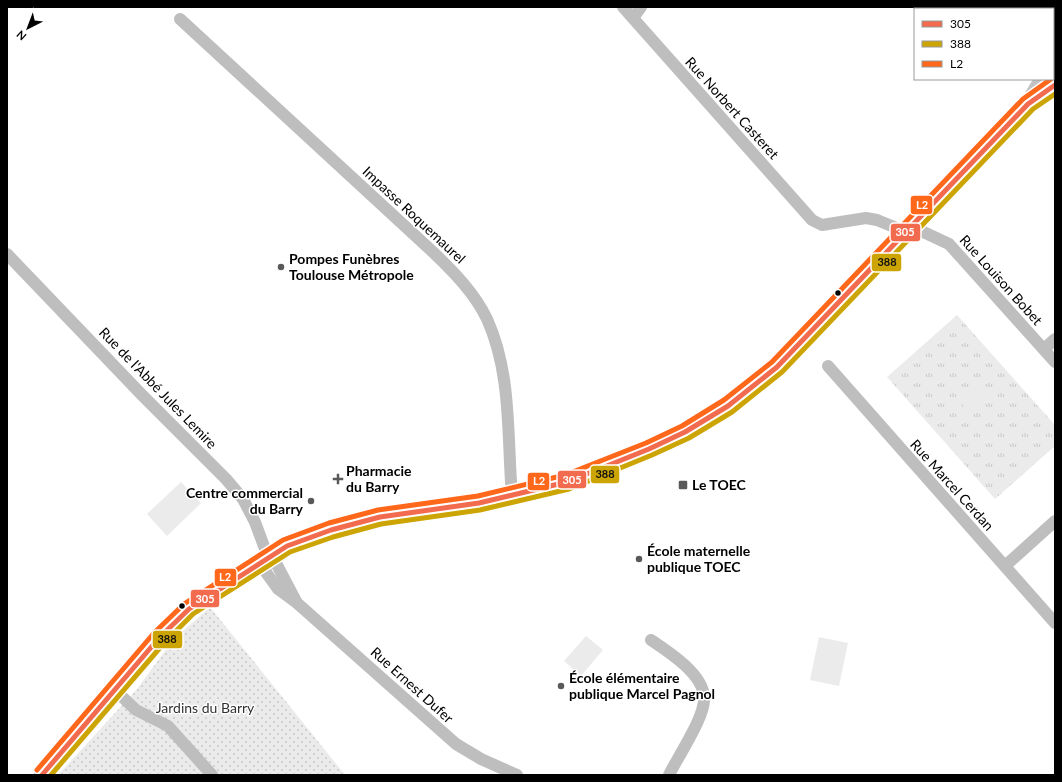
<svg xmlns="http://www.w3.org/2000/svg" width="1062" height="782" font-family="Lato,sans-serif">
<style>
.grass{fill:url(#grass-tufts)}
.park{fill:url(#park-dots)}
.pitch{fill:#ebebeb}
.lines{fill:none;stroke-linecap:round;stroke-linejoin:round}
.primary-casing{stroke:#dbdbdb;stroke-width:21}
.street{stroke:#bebebe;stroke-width:12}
.secondary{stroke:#c2c2c2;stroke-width:17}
.primary{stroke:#bebebe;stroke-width:19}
.bus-1-casing{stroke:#fff;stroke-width:8}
.bus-2-casing{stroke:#fff;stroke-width:8}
.bus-3-casing{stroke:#fff;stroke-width:8}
.bus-1{stroke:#f26b4e;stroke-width:5}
.bus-2{stroke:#cca504;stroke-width:5}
.bus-3{stroke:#ff671b;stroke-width:5}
.poi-dot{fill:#595959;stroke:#fff;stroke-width:1.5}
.bus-dot{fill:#000;stroke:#fff;stroke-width:1.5}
.labels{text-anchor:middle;stroke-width:3;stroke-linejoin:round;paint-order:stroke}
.street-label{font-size:14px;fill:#000;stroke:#fff}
.poi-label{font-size:14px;font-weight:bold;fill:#000;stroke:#fff;text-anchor:start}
.park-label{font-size:14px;fill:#313131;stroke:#fff}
.line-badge{stroke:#fff;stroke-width:1.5}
.badge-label{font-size:11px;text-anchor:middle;font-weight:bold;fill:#fff}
.pale-badge-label{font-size:11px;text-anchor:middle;font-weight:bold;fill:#111}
</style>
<defs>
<pattern id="grass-tufts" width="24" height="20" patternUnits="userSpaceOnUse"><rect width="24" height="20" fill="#ebebeb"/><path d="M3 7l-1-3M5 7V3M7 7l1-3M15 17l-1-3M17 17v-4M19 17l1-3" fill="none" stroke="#c8c8c8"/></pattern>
<pattern id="park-dots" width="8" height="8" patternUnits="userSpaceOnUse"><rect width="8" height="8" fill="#ebebeb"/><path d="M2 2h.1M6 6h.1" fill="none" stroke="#c8c8c8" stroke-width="1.8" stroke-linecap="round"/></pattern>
</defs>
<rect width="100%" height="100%" fill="#fff"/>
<polygon class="grass" points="957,315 1055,425 1055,446 995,499 887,377"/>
<polygon class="park" points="210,607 345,775 58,775 137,689 173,640"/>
<g class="pitch">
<polygon points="977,389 982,394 968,410 962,405"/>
<polygon points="181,482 201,503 167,536 147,514"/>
<polygon points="586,636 603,650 581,676 564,661"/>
<polygon points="819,637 848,643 839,686 810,680"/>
</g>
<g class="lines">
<defs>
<g id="primary">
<polyline points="999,7 1003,9"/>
<polyline points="1018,7 1022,9"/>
<polyline points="1053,37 1055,39"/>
</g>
</defs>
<use href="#primary" class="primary-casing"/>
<g class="street">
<polyline points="623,7 812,220 822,225 866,218 877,220 899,229 917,229 949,244 1055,362"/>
<polyline points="633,18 641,7"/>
<path d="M180,19L434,253C455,273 475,294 487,319C512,374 507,437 512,496"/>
<polyline points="7,254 142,395 226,479 243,499 255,522 268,557 277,565 297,603"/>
<polyline points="1044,349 1055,339"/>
<polyline points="828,366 1055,623"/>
<polyline points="268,557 265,571 278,589 297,603 456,744 481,759 517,775"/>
<polyline points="1005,566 1055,521"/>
<path d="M651,640C669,652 703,674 704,697C706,716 678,756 669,775"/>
<polyline points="115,690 136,710 168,726 212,775"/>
</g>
<g class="secondary">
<polyline points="1053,65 1055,62"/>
<polyline points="1031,101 1055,85"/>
<polyline points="42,775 159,638 189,609 268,557 287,546 331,530 380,517 479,503 567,482 649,449 685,432 728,406 777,367 1028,104 1043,79"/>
</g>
<use href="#primary" class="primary"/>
<defs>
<polyline id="bus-1" points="42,775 159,638 189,609 287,546 331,530 380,517 479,503 567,482 649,449 685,432 728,406 777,367 1028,104 1055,85"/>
<polyline id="bus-2" points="51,775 164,643 193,614 290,552 333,537 381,524 480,510 569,489 652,455 689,438 732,412 782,372 1033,109 1055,94"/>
<polyline id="bus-3" points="37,770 154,633 184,604 283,540 329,523 378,510 478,496 565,475 646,443 682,426 724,400 772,362 1023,99 1051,79"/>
</defs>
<use href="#bus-1" class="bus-1-casing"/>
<use href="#bus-2" class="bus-2-casing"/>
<use href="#bus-3" class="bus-3-casing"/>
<use href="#bus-1" class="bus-1"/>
<use href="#bus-2" class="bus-2"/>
<use href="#bus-3" class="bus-3"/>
</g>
<g class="poi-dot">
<circle cx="281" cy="267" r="4"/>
<path d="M336 473h4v4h4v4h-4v4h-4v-4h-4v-4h4z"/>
<rect x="678" y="480" width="10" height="10" rx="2"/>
<circle cx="311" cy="501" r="4"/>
<circle cx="639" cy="559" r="4"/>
<circle cx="561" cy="686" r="4"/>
</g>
<g class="bus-dot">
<circle cx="838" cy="293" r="3.5"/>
<circle cx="182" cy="606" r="3.5"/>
</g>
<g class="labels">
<g class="street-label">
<text transform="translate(732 108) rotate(48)" y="5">Rue Norbert Casteret</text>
<text transform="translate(414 215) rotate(43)" y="5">Impasse Roquemaurel</text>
<text transform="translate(1001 280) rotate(48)" y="5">Rue Louison Bobet</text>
<text transform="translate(158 388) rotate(46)" y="5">Rue de l'Abbé Jules Lemire</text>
<text transform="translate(952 485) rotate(48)" y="5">Rue Marcel Cerdan</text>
<text transform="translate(412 685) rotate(42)" y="5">Rue Ernest Dufer</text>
</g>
<g class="poi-label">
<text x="289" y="264">Pompes Funèbres<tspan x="289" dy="16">Toulouse Métropole</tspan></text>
<text x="346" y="476">Pharmacie<tspan x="346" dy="16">du Barry</tspan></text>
<text x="692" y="490">Le TOEC</text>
<text x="303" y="498" text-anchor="end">Centre commercial<tspan x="303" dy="16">du Barry</tspan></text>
<text x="647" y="556">École maternelle<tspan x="647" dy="16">publique TOEC</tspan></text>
<text x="569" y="683">École élémentaire<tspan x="569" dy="16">publique Marcel Pagnol</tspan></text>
</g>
<g class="park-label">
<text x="205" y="713">Jardins du Barry</text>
</g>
</g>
<g class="line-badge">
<rect x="910" y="195" width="23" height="20" rx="4" fill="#ff671b"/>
<rect x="890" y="223" width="31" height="19" rx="4" fill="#f26b4e"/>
<rect x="871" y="253" width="31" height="19" rx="4" fill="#cca504"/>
<rect x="590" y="465" width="30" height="19" rx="4" fill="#cca504"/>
<rect x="557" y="470" width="30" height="19" rx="4" fill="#f26b4e"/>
<rect x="527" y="472" width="23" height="19" rx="4" fill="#ff671b"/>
<rect x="214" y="568" width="23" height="19" rx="4" fill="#ff671b"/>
<rect x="190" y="589" width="30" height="19" rx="4" fill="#f26b4e"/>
<rect x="152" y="630" width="31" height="19" rx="4" fill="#cca504"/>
</g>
<g class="badge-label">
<text x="922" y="209">L2</text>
<text x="905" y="236">305</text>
<text x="572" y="484">305</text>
<text x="539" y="485">L2</text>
<text x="225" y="581">L2</text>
<text x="205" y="603">305</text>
</g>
<g class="pale-badge-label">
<text x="887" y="266">388</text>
<text x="605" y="478">388</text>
<text x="167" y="643">388</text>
</g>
<rect width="1062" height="782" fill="none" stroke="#000000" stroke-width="16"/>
<rect x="914" y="8" width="140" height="72" fill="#ffffff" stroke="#999999"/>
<rect x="922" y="21" width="20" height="6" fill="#f26b4e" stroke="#999999"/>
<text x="950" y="28" font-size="12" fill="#000000">305</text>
<rect x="922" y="41" width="20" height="6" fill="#cca504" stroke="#999999"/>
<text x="950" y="48" font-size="12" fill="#000000">388</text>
<rect x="922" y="61" width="20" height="6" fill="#ff671b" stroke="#999999"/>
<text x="950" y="68" font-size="12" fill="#000000">L2</text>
<g transform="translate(28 28) rotate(222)" stroke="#ffffff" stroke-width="3" paint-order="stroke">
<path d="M0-3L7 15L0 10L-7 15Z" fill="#000000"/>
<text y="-6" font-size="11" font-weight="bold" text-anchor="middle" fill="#000000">N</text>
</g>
</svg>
